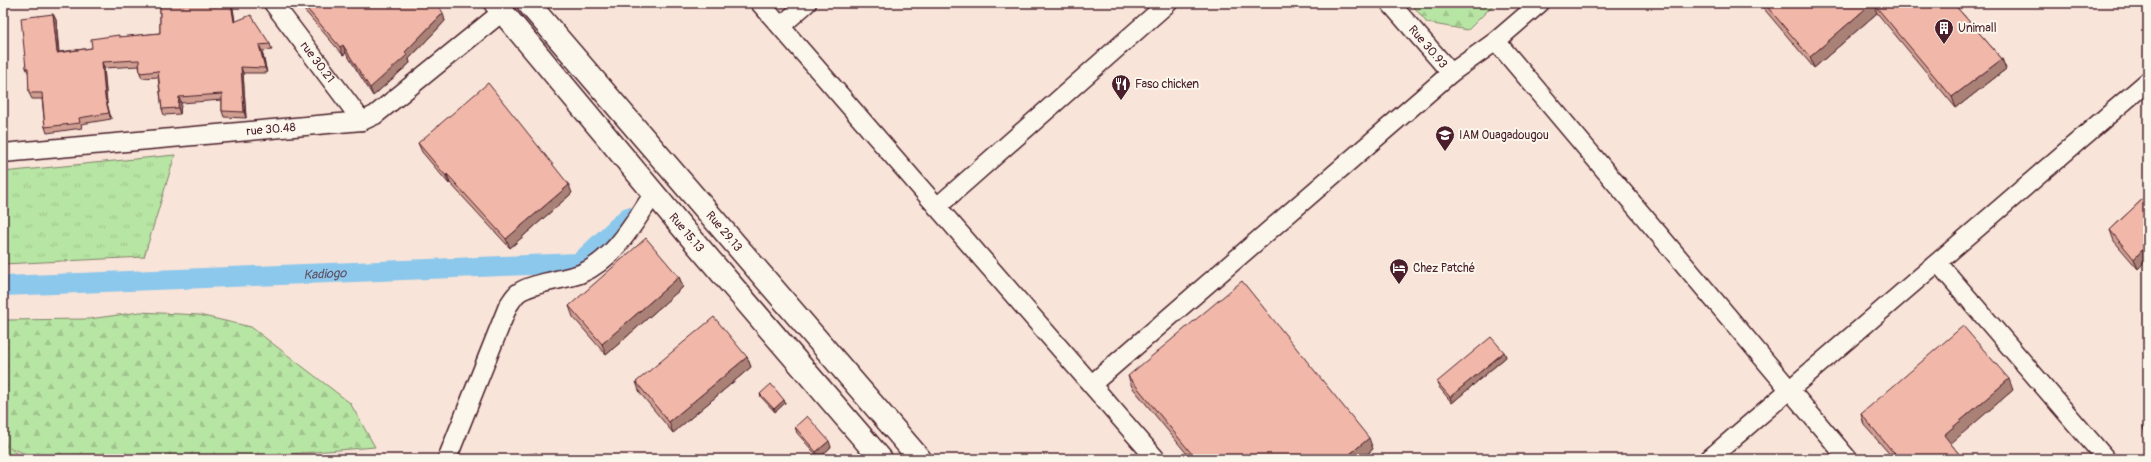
<svg xmlns="http://www.w3.org/2000/svg" width="2151" height="462" font-family="Pangolin,sans-serif">
<style>
.forest{fill:url(#forest-firs);stroke:#808268}
.park{fill:url(#park-tufts);stroke:#808268}
.lines{fill:none;stroke-linecap:round;stroke-linejoin:round}
.canal{stroke:#8cc7ec;stroke-width:20}
.street-casing{stroke:#4a1f2b;stroke-width:21}
.secondary-casing{stroke:#4a1f2b;stroke-width:25}
.street{stroke:#fbf7ec;stroke-width:18}
.secondary{stroke:#fbf7ec;stroke-width:22}
.wall{fill:#cf9e91;stroke:#4a1f2b}
.shaded-wall{fill:#a98176;stroke:#4a1f2b}
.building{fill:#f1b8a9;stroke:#4a1f2b}
.labels{text-anchor:middle;stroke-width:4;stroke-linejoin:round;paint-order:stroke}
.poi-label{font-size:12px;fill:#4a1f2b;stroke:#fbf7ec;text-anchor:start}
.street-label{font-size:12px;fill:#4a1f2b;stroke:#fbf7ec}
.water-label{font-size:13px;font-style:italic;fill:#5e5165;stroke:#fbf7ec}
</style>
<defs>
<pattern id="forest-firs" width="22" height="20" patternUnits="userSpaceOnUse"><rect width="22" height="20" fill="#b7e5a4"/><path d="M5 1l3.5 6h-7zM16 11l3.5 6h-7z" fill="#9fc48d"/></pattern>
<pattern id="park-tufts" width="24" height="20" patternUnits="userSpaceOnUse"><rect width="24" height="20" fill="#b7e5a4"/><path d="M3 7l-1-3M5 7V3M7 7l1-3M15 17l-1-3M17 17v-4M19 17l1-3" fill="none" stroke="#9fc48d"/></pattern>
</defs>
<rect width="100%" height="100%" fill="#f8e4d8"/>
<filter id="ink" filterUnits="userSpaceOnUse"><feTurbulence type="fractalNoise" baseFrequency=".025" numOctaves="2"/><feDisplacementMap in="SourceGraphic" scale="8" xChannelSelector="R" yChannelSelector="G"/><feConvolveMatrix kernelMatrix="1 2 1 2 8 2 1 2 1" color-interpolation-filters="sRGB"/></filter>
<g filter="url(#ink)">
<g class="forest">
<polygon points="1411,3 1495,3 1468,30 1427,23"/>
<polygon points="140,312 199,315 251,327 350,403 375,447 230,459 40,459 10,448 23,459 3,459 3,322 8,320 89,319"/>
</g>
<polygon class="park" points="175,155 144,257 3,264 3,172"/>
<g class="lines">
<path class="canal" id="s1" d="M3,286L579,263L628,217"/>
<defs>
<g id="street">
<path id="s2" d="M273,3L362,121"/>
<polyline points="760,3 1156,459"/>
<path id="s3" d="M1390,3L1451,73"/>
<polyline points="781,26 807,3"/>
<polyline points="1496,41 1848,459"/>
<path id="s4" d="M3,153L362,121L375,115L502,12"/>
<polyline points="937,207 1168,3"/>
<polyline points="1938,263 2106,459"/>
<polyline points="1092,384 1451,73 1496,41 1540,3"/>
<path d="M447,459L508,306C511,302 514,296 518,293C531,283 563,280 580,274C614,260 634,223 654,193"/>
<polyline points="1709,459 2148,81"/>
</g>
<g id="secondary">
<path id="s5" d="M495,3L687,233L881,459"/>
<path id="s6" d="M528,3L920,459"/>
</g>
</defs>
<use href="#street" class="street-casing"/>
<use href="#secondary" class="secondary-casing"/>
<use href="#street" class="street"/>
<use href="#secondary" class="secondary"/>
</g>
<g class="wall">
<polygon points="160,3 215,3 215,5 233,9 235,22 270,44 272,50 262,51 267,73 243,73 246,118 224,117 222,111 222,100 181,103 180,114 164,115 162,109 158,77 142,78 140,73 139,66 104,68 107,103 111,119 81,124 82,128 47,133 45,127 42,99 32,99 29,93 29,74 26,68 53,14 56,20 59,52 92,48 120,37 160,33"/>
<polygon points="298,3 437,3 445,21 409,59 410,63 373,96 346,53 343,55"/>
<polygon points="1759,3 1953,3 2002,59 2006,69 1956,108 1877,13 1814,68"/>
<polygon points="418,143 572,193 510,248 450,183 449,184 422,152"/>
<polygon points="2148,194 2148,259 2138,269 2114,241 2110,230"/>
<polygon points="679,277 683,287 606,355 573,317 569,306"/>
<polygon points="1504,352 1506,357 1452,403 1439,387 1437,382"/>
<polygon points="747,357 751,367 673,433 640,393 636,382"/>
<polygon points="1128,376 1373,449 1361,459 1191,459 1132,387"/>
<polygon points="2013,390 1950,443 1963,459 1894,459 1864,425 1861,414"/>
<polygon points="760,394 784,400 785,403 775,412 761,397"/>
<polygon points="2148,422 2148,438 2146,435 2143,427"/>
<polygon points="795,427 831,447 819,458 797,433"/>
</g>
<g class="shaded-wall">
<polygon points="231,3 233,9 236,28 234,22"/>
<polygon points="1872,3 1873,3 1877,13 1814,68 1810,57"/>
<polygon points="443,13 445,21 409,59 410,63 373,96 370,88"/>
<polygon points="53,14 56,20 59,59 57,53"/>
<polygon points="259,45 262,51 267,73 265,68"/>
<polygon points="343,45 346,53 343,55 340,47"/>
<polygon points="2002,59 2006,69 1956,108 1952,97"/>
<polygon points="102,62 104,68 107,103 111,119 109,113 105,97"/>
<polygon points="241,67 243,73 246,118 244,112"/>
<polygon points="179,97 181,103 180,114 178,108"/>
<polygon points="447,174 450,183 449,184 446,176"/>
<polygon points="569,185 572,193 510,248 506,239"/>
<polygon points="2146,246 2148,253 2148,259 2138,269 2134,259"/>
<polygon points="679,277 683,287 606,355 602,344"/>
<polygon points="1504,352 1506,357 1452,403 1450,397"/>
<polygon points="747,357 751,367 673,433 669,422"/>
<polygon points="2009,379 2013,390 1948,446 1944,435"/>
<polygon points="784,400 785,403 775,412 774,409"/>
<polygon points="1369,438 1373,449 1361,459 1344,459"/>
<polygon points="829,441 831,447 819,458 816,452"/>
</g>
<g class="building">
<polygon points="160,3 214,3 214,6 231,3 234,22 251,15 270,44 259,45 265,68 241,67 244,112 222,111 222,94 179,97 178,108 162,109 158,71 140,73 139,60 102,62 105,97 109,113 79,118 80,123 45,127 42,93 29,93 28,68 26,68 21,18 53,14 57,53 92,48 91,39 119,35 119,37 160,33"/>
<polygon points="302,3 437,3 443,13 405,52 407,55 370,88 343,45 340,47"/>
<polygon points="1764,3 1872,3 1810,57"/>
<polygon points="1873,3 1953,3 2002,59 1952,97"/>
<polygon points="488,83 569,185 506,239 447,174 446,176 418,143"/>
<polygon points="2148,194 2148,249 2146,246 2134,259 2110,230"/>
<polygon points="646,238 679,277 602,344 569,306"/>
<polygon points="1242,281 1369,438 1344,459 1196,459 1128,376"/>
<polygon points="714,317 747,357 669,422 636,382"/>
<polygon points="1963,326 2009,379 1944,435 1963,459 1899,459 1861,414"/>
<polygon points="1491,337 1504,352 1450,397 1437,382"/>
<polygon points="771,384 784,400 774,409 760,394"/>
<polygon points="807,416 829,441 816,452 795,427"/>
<polygon points="2148,422 2148,433 2143,427"/>
<polygon points="537,453 538,459 516,459 516,456"/>
</g>
</g>
<defs>
<symbol id="building-pin" viewBox="-11 -11 22 30"><path d="M0 17L-7.5 6A9.5 9.5 0 1 1 7.5 6Z" fill="#4a1f2b" stroke="#fbf7ec"/><path d="M-4-6H4V6H1V3H-1V6H-4ZM-2.5-4.3h1.7v1.8h-1.7ZM.8-4.3h1.7v1.8H.8ZM-2.5-1h1.7V.8h-1.7ZM.8-1h1.7V.8H.8Z" fill="#fff"/></symbol>
<symbol id="restaurant-pin" viewBox="-11 -11 22 30"><path d="M0 17L-7.5 6A9.5 9.5 0 1 1 7.5 6Z" fill="#4a1f2b" stroke="#fbf7ec"/><path d="M-5-6h1v4h1v-4h1v4h1v-4h1v5L-1.5 .5V6h-2V.5L-5-1ZM5-6V6H3V1.5H1.5Q1.5-4 5-6Z" fill="#fff"/></symbol>
<symbol id="school-pin" viewBox="-11 -11 22 30"><path d="M0 17L-7.5 6A9.5 9.5 0 1 1 7.5 6Z" fill="#4a1f2b" stroke="#fbf7ec"/><path d="M0-5L7-2L0 1L-7-2ZM-4 1L0 2.5L4 1V4Q0 6-4 4Z" fill="#fff"/></symbol>
<symbol id="hotel-pin" viewBox="-11 -11 22 30"><path d="M0 17L-7.5 6A9.5 9.5 0 1 1 7.5 6Z" fill="#4a1f2b" stroke="#fbf7ec"/><path d="M-6-4.5h1.5V1H6V5H4.5V3h-9V5H-6ZM-4 0a1.8 1.8 0 1 1 3.6 0ZM.5 0V-2.5h3Q6-2.5 6 0Z" fill="#fff"/></symbol>
</defs>
<g fill-rule="evenodd">
<use href="#building-pin" x="1933" y="17" width="22" height="30"/>
<use href="#restaurant-pin" x="1110" y="73" width="22" height="30"/>
<use href="#school-pin" x="1434" y="124" width="22" height="30"/>
<use href="#hotel-pin" x="1388" y="257" width="22" height="30"/>
</g>
<g class="labels">
<g class="poi-label">
<text x="1958" y="32">Unimall</text>
<text x="1135" y="88">Faso chicken</text>
<text x="1459" y="139">IAM Ouagadougou</text>
<text x="1413" y="272">Chez Patché</text>
</g>
<g class="street-label">
<text dy="4" stroke="none"><textPath href="#s3" startOffset="58">Rue 30.93</textPath></text>
<text dy="4" stroke="none"><textPath href="#s2" startOffset="74">rue 30.21</textPath></text>
<text dy="4" stroke="none"><textPath href="#s4" startOffset="269">rue 30.48</textPath></text>
<text dy="4" stroke="none"><textPath href="#s6" startOffset="301">Rue 29.13</textPath></text>
<text dy="4" stroke="none"><textPath href="#s5" startOffset="299">Rue 15.13</textPath></text>
</g>
<g class="water-label">
<text dy="5" stroke="none"><textPath href="#s1" startOffset="322">Kadiogo</textPath></text>
</g>
</g>
<rect width="2151" height="462" fill="none" stroke="#fbf7ec" stroke-width="16"/>
<rect x="8" y="8" width="2135" height="446" fill="none" stroke="#4a1f2b" stroke-width="1.5" filter="url(#ink)"/>
</svg>
